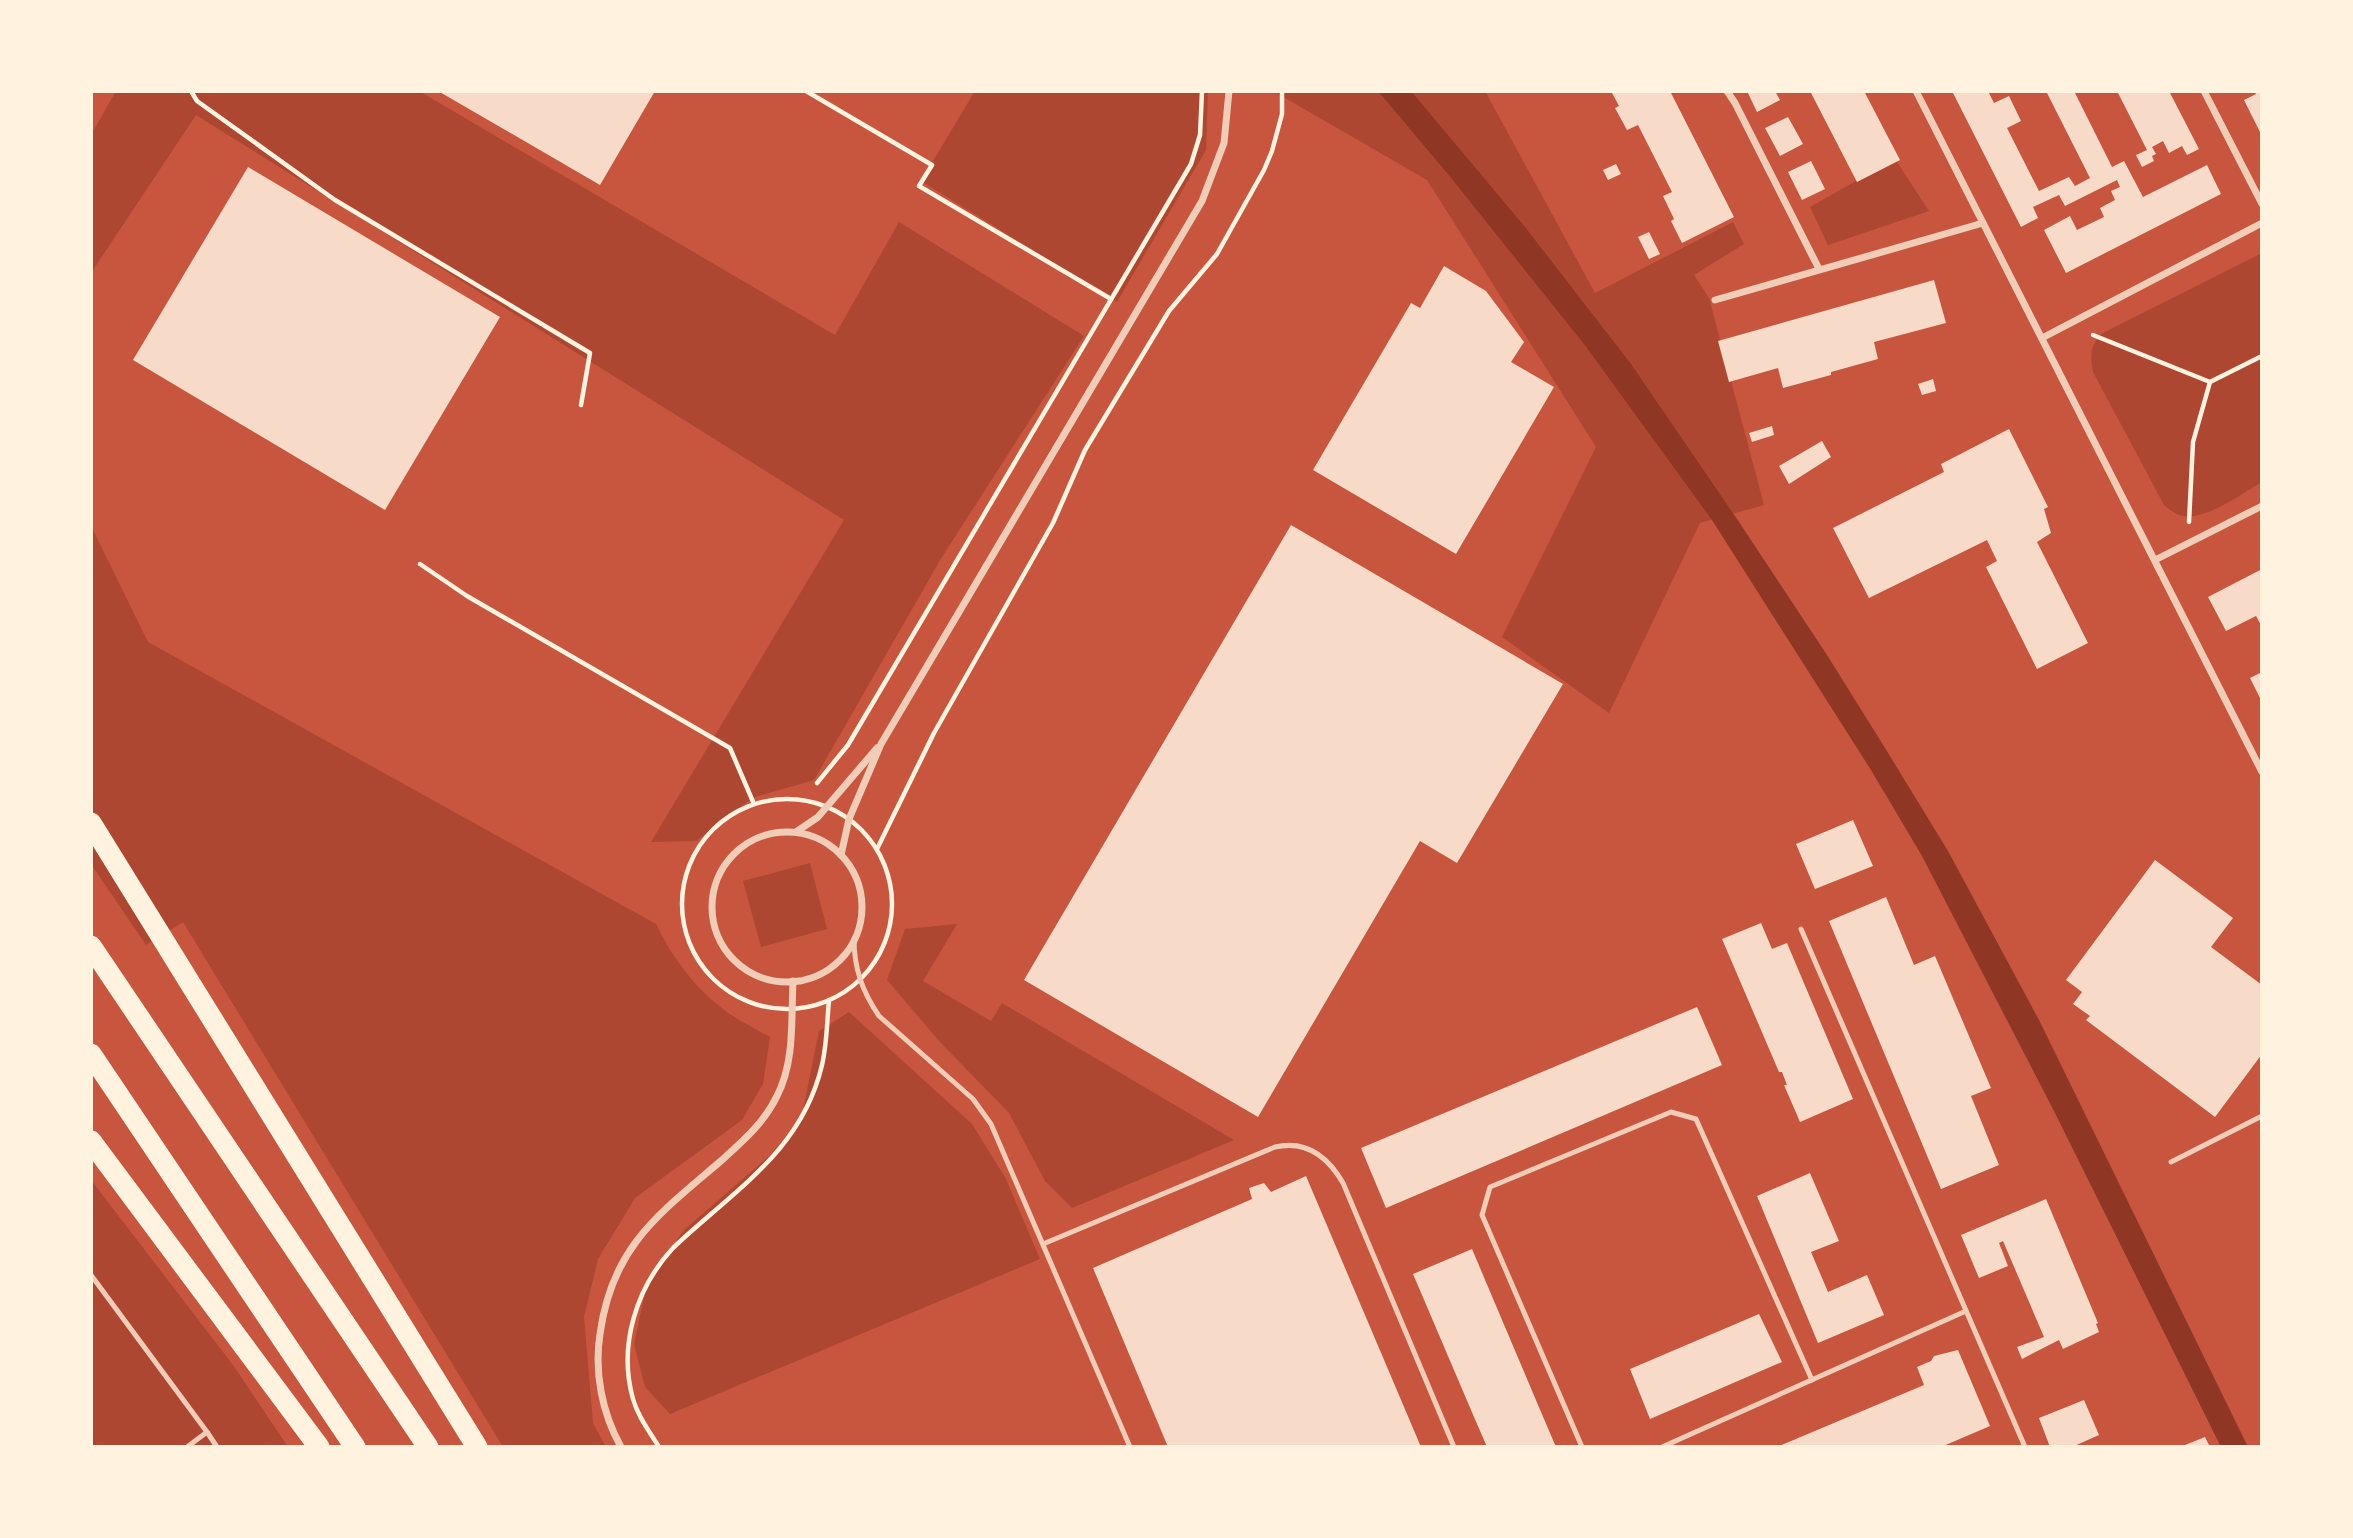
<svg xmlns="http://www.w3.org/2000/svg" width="2353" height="1538" font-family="Helvetica,sans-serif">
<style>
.green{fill:#ae4732}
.water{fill:#8f3625}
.building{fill:#f7dbc8}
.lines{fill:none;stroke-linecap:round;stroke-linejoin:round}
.path{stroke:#fff3e0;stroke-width:4.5}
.service{stroke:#f1ccb7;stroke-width:5}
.minor{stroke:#f1ccb7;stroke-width:7}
.motorway{stroke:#fff3e0;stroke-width:21}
</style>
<rect width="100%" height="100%" fill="#c8553d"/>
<g class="green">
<polygon points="116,91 419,91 835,335 899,222 1084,336 942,557 814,780 752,798 696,841 651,842 844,520 196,115 91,273 91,135"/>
<polygon points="975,91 1208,91 1206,150 1117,302 921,181"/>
<polygon points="1273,91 1485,91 1595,293 1733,222 1744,244 1694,275 1709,298 1764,505 1700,523 1609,713 1502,637 1596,447 1427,180"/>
<polygon points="1895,159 1929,211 1828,245 1810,207"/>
<path d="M2262,253V482C2243,493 2206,520 2184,516C2176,515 2170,510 2164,505L2093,372C2090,357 2090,346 2101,334Z"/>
<path d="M91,526L148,642L656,924C672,957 693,986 723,1009C737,1020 754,1028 770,1037L763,1084L742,1120L635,1198L598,1259L584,1317L593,1423L606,1447H503L183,922L146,945L91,864Z"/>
<polygon points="810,863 827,929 761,947 743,881"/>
<polygon points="957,924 923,981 991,1021 1002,1003 1234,1140 1072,1208 1045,1181 1009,1113 940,1042 887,980 905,929"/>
<polygon points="849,1012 972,1124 1006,1179 1040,1259 670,1414 645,1387 634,1344 647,1283 684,1230 767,1158 801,1120 819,1031"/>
<polygon points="91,1180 233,1365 288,1447 91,1447"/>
</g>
<polygon class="water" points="1378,91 1411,91 1525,227 1631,364 1739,522 1827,655 1885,748 1948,851 2039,1020 2248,1447 2221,1447 2054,1111 1922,856 1871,770 1712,520 1584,344 1452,179"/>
<g class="building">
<polygon points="438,91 655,91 600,185"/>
<polygon points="1611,91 1670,91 1734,217 1682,243 1671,221 1674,219 1663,196 1672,192 1638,125 1627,130 1615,108 1619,106"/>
<polygon points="1747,91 1775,91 1780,100 1757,112"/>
<polygon points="1810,91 1864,91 1900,160 1857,182"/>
<polygon points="1952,91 1988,91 1994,103 2009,96 2021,121 2007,128 2039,191 2069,177 2075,186 2090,178 2046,91 2074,91 2112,167 2124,161 2143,197 2207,165 2221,194 2066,273 2044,230 2070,216 2077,230 2104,217 2100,208 2115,200 2111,191 2120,187 2117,180 2065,206 2059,195 2033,207 2038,218 2021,227"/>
<polygon points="2117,91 2169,91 2199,149 2187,155 2182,146 2169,153 2163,141 2152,147 2156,154 2152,156 2154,161 2142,167 2136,155 2147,150"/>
<polygon points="2254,91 2262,91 2262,136 2244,100 2256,94"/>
<polygon points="1788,117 1803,144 1780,156 1765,128"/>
<polygon points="1811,161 1825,189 1802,200 1788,172"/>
<polygon points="1616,164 1621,174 1608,180 1603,170"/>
<polygon points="248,167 500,317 385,510 133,360"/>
<polygon points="1649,232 1660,254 1649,259 1638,237"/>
<polygon points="1444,266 1486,291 1524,342 1511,362 1554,387 1456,554 1313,470 1411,303 1420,308"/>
<polygon points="1934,280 1946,323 1874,342 1878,359 1831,372 1831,375 1783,388 1778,368 1729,382 1718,341"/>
<polygon points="1933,379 1936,391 1922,395 1918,384"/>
<polygon points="1772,426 1774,435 1752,442 1749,433"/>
<polygon points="2009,429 2048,507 2044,509 2051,533 2037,542 2088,643 2037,669 1986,567 1997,561 1987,540 1869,598 1833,528 1944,472 1941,464"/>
<polygon points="1822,441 1831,457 1789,484 1779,466"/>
<polygon points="1291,525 1563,684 1457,863 1420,841 1258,1117 1024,980"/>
<polygon points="2262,569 2262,627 2256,616 2226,631 2208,597"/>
<polygon points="2262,672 2262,702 2250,678"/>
<polygon points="1853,820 1873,866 1815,889 1796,844"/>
<polygon points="2155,860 2233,918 2211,947 2262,985 2262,1054 2215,1117 2086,1020 2090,1016 2073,1004 2082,992 2066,980"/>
<polygon points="1886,897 1914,965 1935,956 1991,1088 1971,1096 1999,1165 1941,1189 1829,921"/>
<polygon points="1761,923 1772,949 1787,943 1853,1099 1800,1122 1784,1085 1787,1085 1782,1072 1779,1072 1722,939"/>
<polygon points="1697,1007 1722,1065 1386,1208 1361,1148"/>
<polygon points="1810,1173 1839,1241 1811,1252 1828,1292 1867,1275 1884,1315 1818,1343 1757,1196"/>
<polygon points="1306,1176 1421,1447 1168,1447 1093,1268 1252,1199 1249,1188 1264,1183 1271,1192"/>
<polygon points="2046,1199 2098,1323 2096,1324 2099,1332 2063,1349 2059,1340 2022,1359 2017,1347 2044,1337 2003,1241 1999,1243 2008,1266 1979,1278 1961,1235"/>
<polygon points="1472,1249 1541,1412 1556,1447 1487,1447 1474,1417 1413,1274"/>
<polygon points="1759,1314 1782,1362 1650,1419 1630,1369"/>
<polygon points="1958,1350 1990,1426 1941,1447 1777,1447 1924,1385 1917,1367 1931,1361 1934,1356"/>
<polygon points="2084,1400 2099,1435 2072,1447 2050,1447 2039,1418"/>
<polygon points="2205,1437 2210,1447 2180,1447"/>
</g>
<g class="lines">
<g class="path">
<polyline points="191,91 197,101 335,200 590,353 581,405"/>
<polyline points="806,91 932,165 919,186 1111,299"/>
<polyline points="2093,335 2210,382 2262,356"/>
<polyline points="2189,522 2193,442 2210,382"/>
<polyline points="420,564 467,596 730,748 754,804"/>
<polyline points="817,783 848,745 1191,164 1200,135 1202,91"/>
<circle cx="787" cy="904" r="105"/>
<polyline points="877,849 934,733 1053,523 1085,450 1169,311 1217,254 1264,170 1272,151 1282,114 1282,91"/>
<path d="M659,1447C650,1432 638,1417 633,1399C618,1346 636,1288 673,1248C733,1191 802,1151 822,1065C827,1044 827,1021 829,1000"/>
</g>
<g class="service">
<polyline points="1801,929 2025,1447"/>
<path d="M854,939C854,968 862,991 879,1016L973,1099L991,1124L1130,1447"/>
<polyline points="2171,1162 2262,1116"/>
<path d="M1043,1244L1275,1147C1306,1140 1328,1157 1343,1183L1454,1447"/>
<polyline points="91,1275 207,1432"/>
<polyline points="187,1447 207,1432 217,1447"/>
<polyline points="1582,1447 1482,1215 1490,1187 1671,1112 1696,1119 1812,1380"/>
<polyline points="1662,1447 1966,1311"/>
</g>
<g class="minor">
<polyline points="1727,91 1735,103 1819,269"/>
<polyline points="1916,91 2262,772"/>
<polyline points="2204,91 2262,204"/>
<polyline points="1715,300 1983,223"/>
<polyline points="2042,338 2262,223"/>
<polyline points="2155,560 2262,506"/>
<polyline points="796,832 818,817 877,748"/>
<circle cx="787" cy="907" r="75"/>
<polyline points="841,855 849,819 881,744 1202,201 1224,143 1229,91"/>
<path d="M621,1447C602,1413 594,1372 600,1334C612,1246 659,1214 722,1160C743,1141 764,1123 777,1096C795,1061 791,1020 793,981"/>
</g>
<g class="motorway">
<polyline points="91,823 477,1447"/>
<polyline points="91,946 428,1447"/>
<polyline points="91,1054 355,1447"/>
<polyline points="91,1141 319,1447"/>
</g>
</g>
<rect width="2353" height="1538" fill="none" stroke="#fff3e0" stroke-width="186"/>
</svg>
